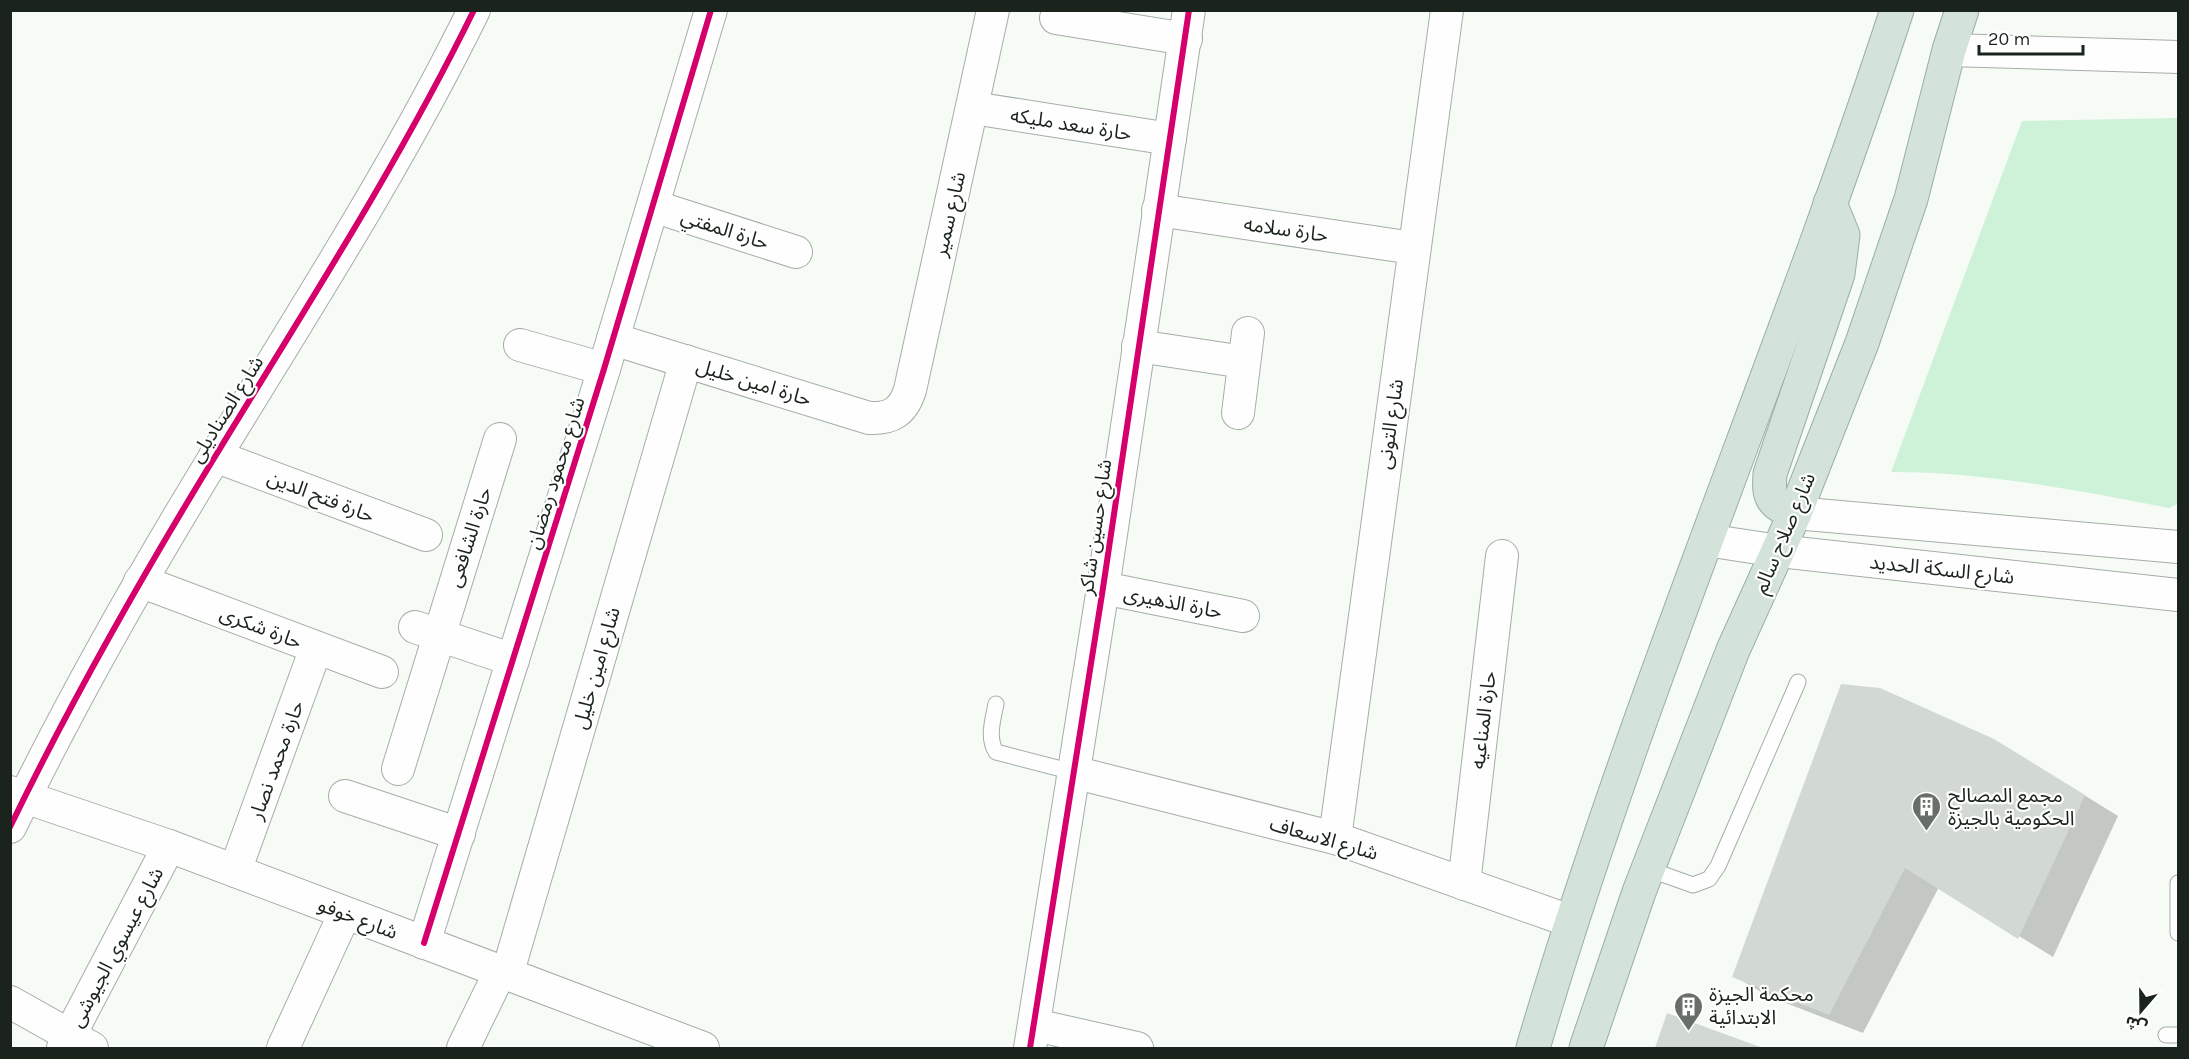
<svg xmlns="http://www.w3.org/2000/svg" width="2189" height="1059" font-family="Karla,'Noto Sans Arabic',sans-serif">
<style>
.green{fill:#cef2d8}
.shadow{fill:#0003}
.building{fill:#d2d9d3}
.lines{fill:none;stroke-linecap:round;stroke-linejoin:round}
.service-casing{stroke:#a6ada7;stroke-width:17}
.minor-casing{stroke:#a6ada7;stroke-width:34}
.trunk-casing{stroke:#99afa1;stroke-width:35}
.service{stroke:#fefefe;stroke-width:15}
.minor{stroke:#fefefe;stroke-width:32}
.trunk{stroke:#d4e3da;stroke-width:33}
.cycleway-casing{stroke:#fff;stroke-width:10}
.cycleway{stroke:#d6006c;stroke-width:6}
.labels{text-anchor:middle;stroke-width:4.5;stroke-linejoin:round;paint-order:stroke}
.street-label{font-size:20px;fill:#1a241c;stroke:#fff}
.poi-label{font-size:20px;fill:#1a241c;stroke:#fff;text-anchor:start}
</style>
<rect width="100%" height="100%" fill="#f6fbf6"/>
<path class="green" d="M2178,118V504L2169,508C2078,490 1984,472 1891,472L2022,121Z"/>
<g class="shadow">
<polygon points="2029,761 2118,816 2053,957 1939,887 1863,1033 1768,996 1734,976"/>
<polygon points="1668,1015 1759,1048 1656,1048"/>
</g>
<g class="building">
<polygon points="1841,684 1880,688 1994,739 2085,795 2018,939 1905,868 1829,1015 1732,977"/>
<polygon points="1667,1013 1763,1048 1655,1048"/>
</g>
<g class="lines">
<defs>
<g id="service">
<path d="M996,704C993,720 987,737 996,752L1073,772"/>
<polyline points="1648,869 1693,885 1709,879 1718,866 1798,682"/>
<polyline points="2178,883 2178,933"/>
<polyline points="2166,1035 2178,1035"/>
</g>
<g id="minor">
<polyline points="1056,18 1186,39"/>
<polyline points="1949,50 2178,57"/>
<polyline points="973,108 1170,139"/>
<polyline points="653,206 796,252"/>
<polyline points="1158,210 1413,248"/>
<path d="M613,339L869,418C891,419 903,412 910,390L993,10"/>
<polyline points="520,345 604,369"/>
<polyline points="1138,346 1244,362"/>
<polyline points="1238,413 1248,333"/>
<polyline points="215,456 426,535"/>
<polyline points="1795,513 2178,547"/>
<polyline points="1706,540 1778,551 2178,595"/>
<polyline points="140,581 382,672"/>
<polyline points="1103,588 1243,616"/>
<polyline points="415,627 513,660"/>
<polyline points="398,769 500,439"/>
<polyline points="1073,772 1335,838 1570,921"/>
<polyline points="10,792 169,846 703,1048"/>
<polyline points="345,796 459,834"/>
<path d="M10,827C72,699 142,576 216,455C305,309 398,165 474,10"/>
<polyline points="1335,838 1447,10"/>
<polyline points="235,871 316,648"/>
<polyline points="1464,884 1502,556"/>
<polyline points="424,943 604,369 711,10"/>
<polyline points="507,975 686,361"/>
<polyline points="10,1002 92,1048"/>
<polyline points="1035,1025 1137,1048"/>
<polyline points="63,1048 169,846"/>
<polyline points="283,1048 345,913"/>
<polyline points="463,1048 500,972"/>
<polyline points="1030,1048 1103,588 1189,10"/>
</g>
<g id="trunk">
<path d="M1795,513C1772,503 1768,499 1770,474L1838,274L1843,235L1830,203"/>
<path d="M1533,1048C1636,696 1783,359 1897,10"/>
<polyline points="1586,1048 1639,892 1733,650 1795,513 1862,343 1911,199 1949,50 1962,10"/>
</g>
</defs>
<use href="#service" class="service-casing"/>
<use href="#minor" class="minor-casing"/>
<use href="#trunk" class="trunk-casing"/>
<use href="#service" class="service"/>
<use href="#minor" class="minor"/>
<use href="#trunk" class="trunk"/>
<defs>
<g id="cycleway">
<path d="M10,827C72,699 142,576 216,455C305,309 398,165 474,10"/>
<polyline points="424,943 604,369 711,10"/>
<polyline points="1030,1048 1103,588 1189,10"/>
</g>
</defs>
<use href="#cycleway" class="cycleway-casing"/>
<use href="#cycleway" class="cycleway"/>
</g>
<defs>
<symbol id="building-pin" viewBox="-11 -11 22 30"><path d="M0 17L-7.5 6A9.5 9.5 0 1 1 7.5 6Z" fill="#676f68" stroke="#fff"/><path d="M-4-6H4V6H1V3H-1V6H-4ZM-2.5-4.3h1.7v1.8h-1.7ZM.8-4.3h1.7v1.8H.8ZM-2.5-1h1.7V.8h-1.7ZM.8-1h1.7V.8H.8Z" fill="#fff"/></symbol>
</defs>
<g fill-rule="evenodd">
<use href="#building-pin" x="1910" y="790" width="33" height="45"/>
<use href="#building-pin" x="1672" y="990" width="33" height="45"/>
</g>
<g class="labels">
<g class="street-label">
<text transform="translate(1071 124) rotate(9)" y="7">حارة سعد مليكه</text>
<text transform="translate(949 214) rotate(-77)" y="7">شارع سمير</text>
<text transform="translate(725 229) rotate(18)" y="7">حارة المفتي</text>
<text transform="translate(1286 229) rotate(8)" y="7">حارة سلامه</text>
<text transform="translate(754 382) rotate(17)" y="7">حارة امين خليل</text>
<text transform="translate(226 409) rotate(-58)" y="7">شارع الصناديلى</text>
<text transform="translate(1390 424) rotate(-82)" y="7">شارع التونى</text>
<text transform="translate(555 473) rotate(-73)" y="7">شارع محمود رمضان</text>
<text transform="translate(321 496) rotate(21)" y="7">حارة فتح الدين</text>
<text transform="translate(1095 527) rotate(-82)" y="7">شارع حسين شاكر</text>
<text transform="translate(1784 533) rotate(-67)" y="7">شارع صلاح سالم</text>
<text transform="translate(469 537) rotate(-72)" y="7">حارة الشافعى</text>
<text transform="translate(1942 569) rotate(6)" y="7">شارع السكة الحديد</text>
<text transform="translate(1173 602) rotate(11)" y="7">حارة الذهيرى</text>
<text transform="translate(261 627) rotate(21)" y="7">حارة شكرى</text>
<text transform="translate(596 668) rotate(-74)" y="7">شارع امين خليل</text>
<text transform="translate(1483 720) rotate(-83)" y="7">حارة المناعيه</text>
<text transform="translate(276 760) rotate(-70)" y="7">حارة محمد نصار</text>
<text transform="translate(1324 838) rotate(16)" y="7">شارع الاسعاف</text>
<text transform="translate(358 918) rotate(21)" y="7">شارع خوفو</text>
<text transform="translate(116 947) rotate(-62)" y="7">شارع عيسوي الجيوشى</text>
</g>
<g class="poi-label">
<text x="1948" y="802">مجمع المصالح<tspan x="1948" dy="23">الحكومية بالجيزة</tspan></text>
<text x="1709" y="1001">محكمة الجيزة<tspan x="1709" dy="23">الابتدائية</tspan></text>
</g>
</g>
<rect width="2189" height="1059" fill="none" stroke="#1a241c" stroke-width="24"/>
<g transform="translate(2141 1011) rotate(200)" stroke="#ffffff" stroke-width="4.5" paint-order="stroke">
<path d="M0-4.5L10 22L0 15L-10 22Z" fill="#1a241c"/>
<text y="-9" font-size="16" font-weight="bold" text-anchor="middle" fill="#1a241c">ش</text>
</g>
<path d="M1979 45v9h104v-9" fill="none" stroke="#1a241c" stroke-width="3"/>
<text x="1988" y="45" font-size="18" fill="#1a241c" stroke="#ffffff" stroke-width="4.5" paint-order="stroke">20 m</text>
</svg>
